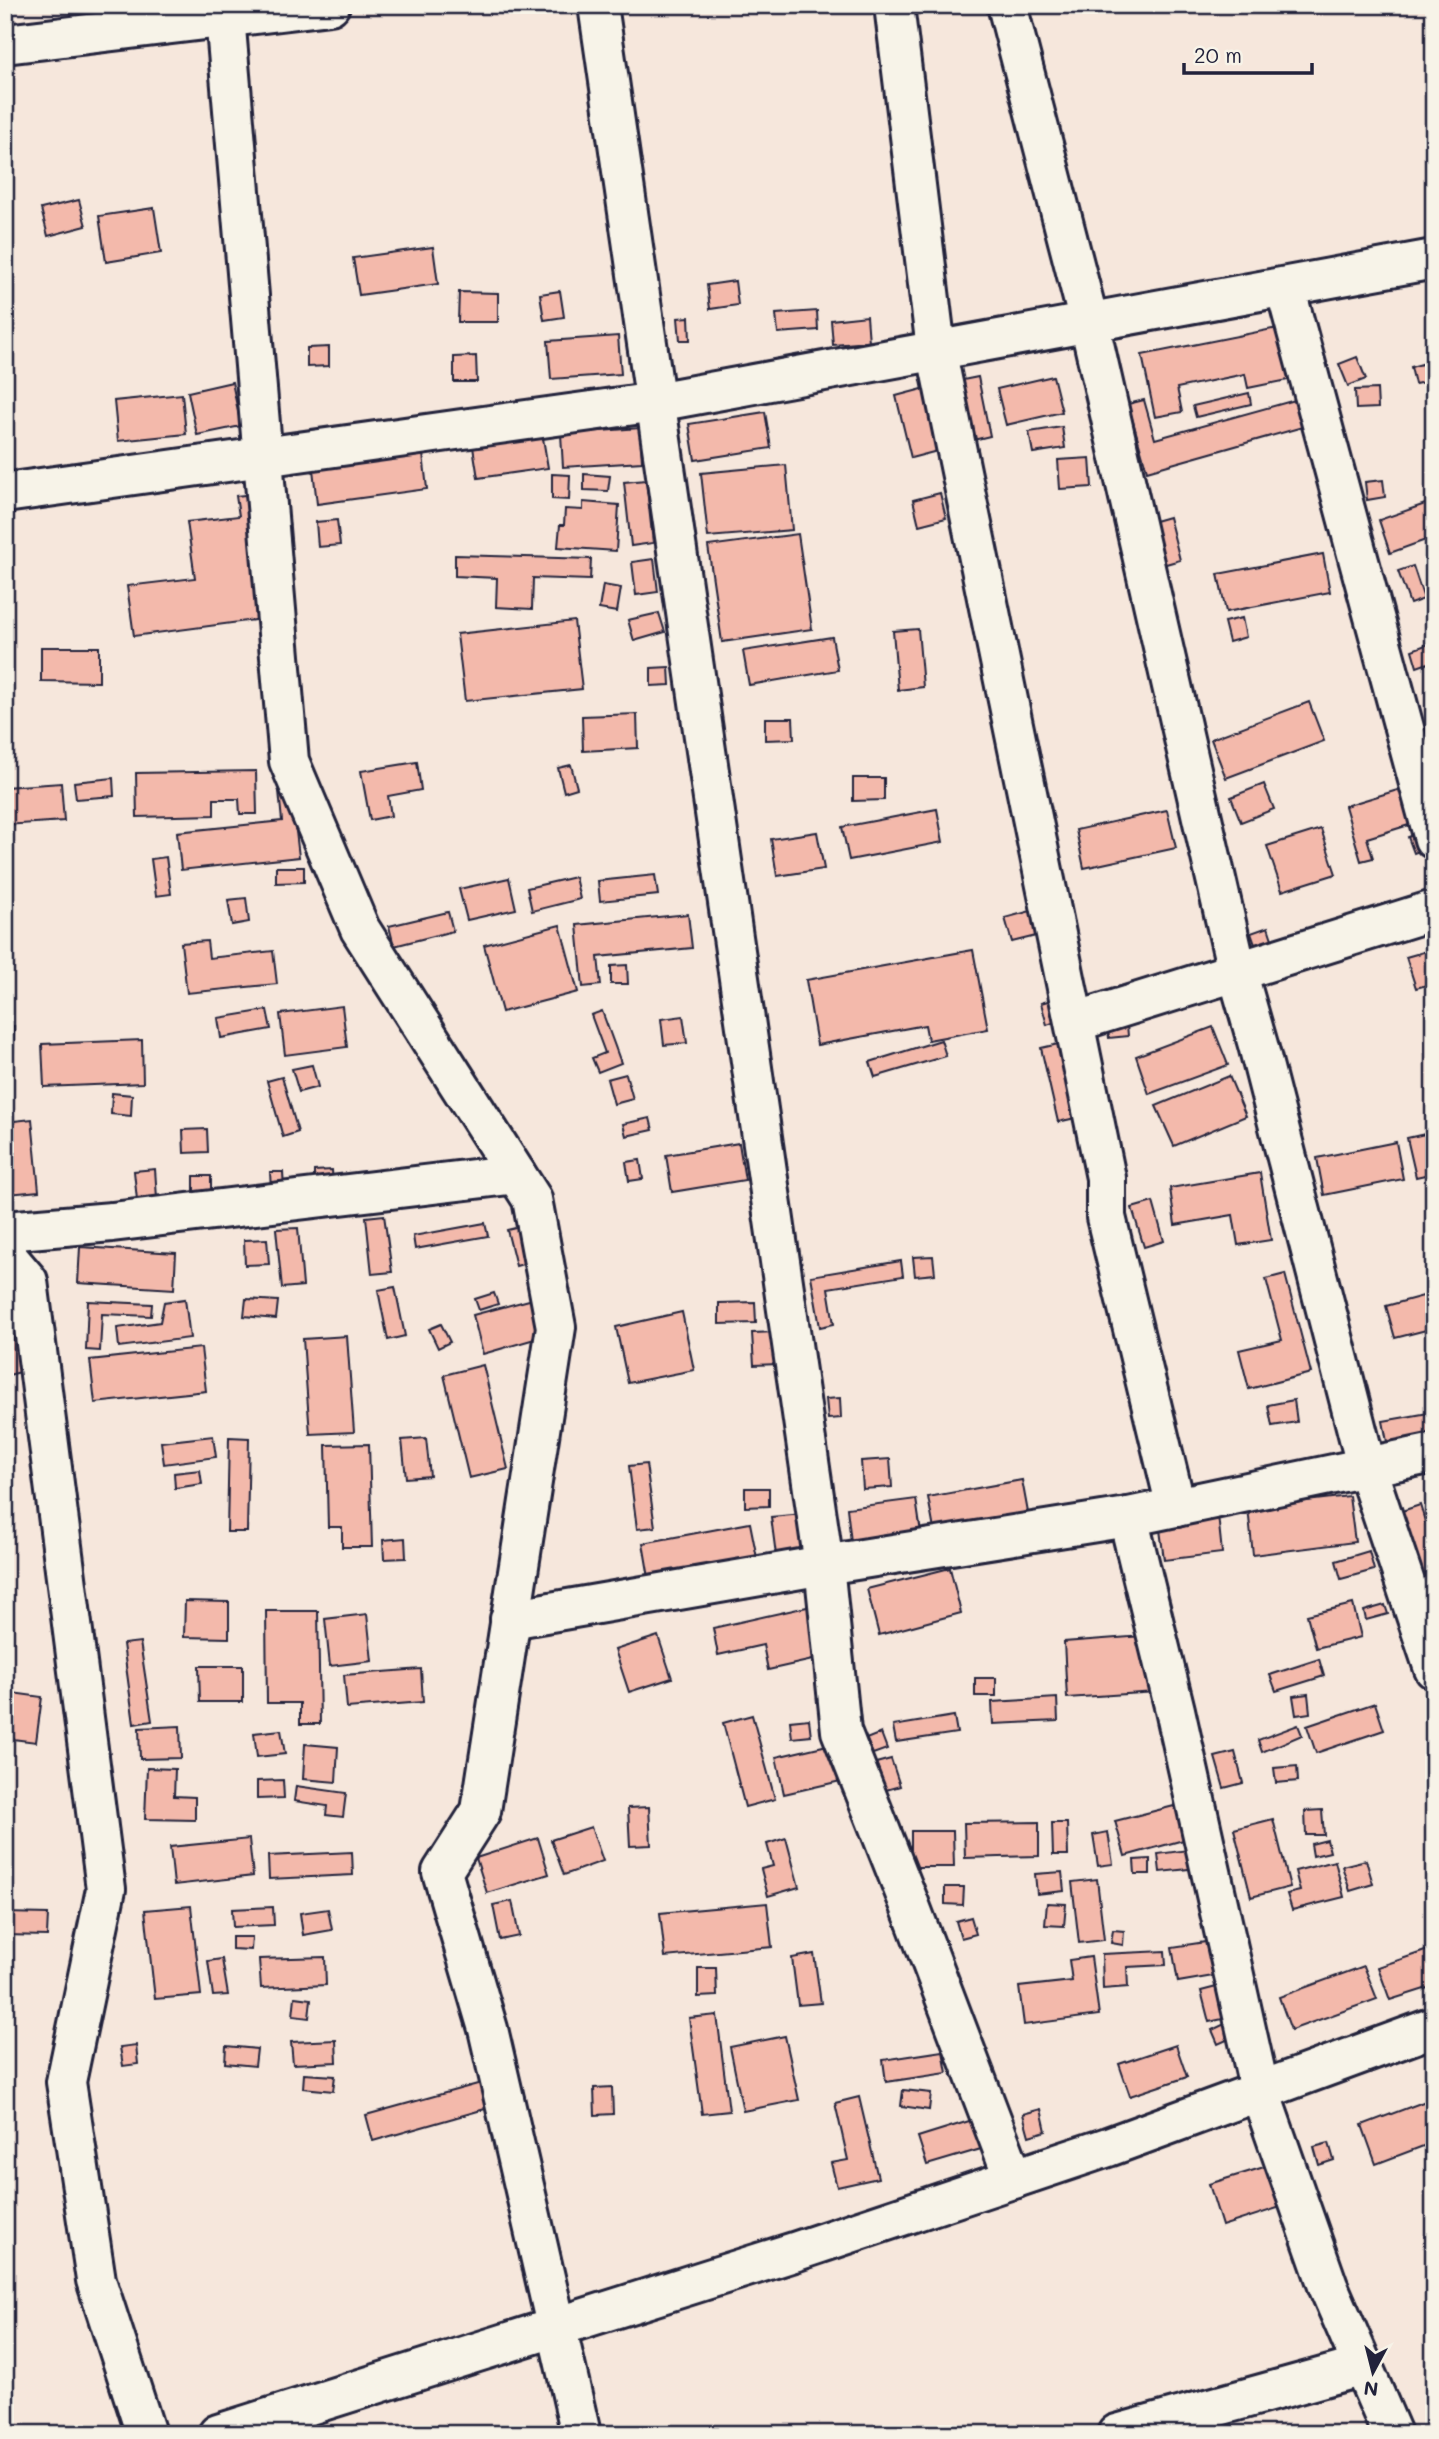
<svg xmlns="http://www.w3.org/2000/svg" width="1439" height="2439" font-family="Mali,sans-serif">
<style>
.building{fill:#f3b9ab;stroke:#22223b;stroke-width:2}
.lines{fill:none;stroke-linecap:round;stroke-linejoin:round}
.minor-casing{stroke:#22223b;stroke-width:44}
.minor{stroke:#f7f3e8;stroke-width:38}
</style>
<rect width="100%" height="100%" fill="#f6e7dc"/>
<filter id="ink" filterUnits="userSpaceOnUse"><feTurbulence type="fractalNoise" baseFrequency=".0143" numOctaves="2"/><feDisplacementMap in="SourceGraphic" scale="14" xChannelSelector="R" yChannelSelector="G"/><feConvolveMatrix kernelMatrix="1 2 1 2 8 2 1 2 1" color-interpolation-filters="sRGB"/></filter>
<g filter="url(#ink)">
<g class="building">
<polygon points="79,200 86,226 48,236 41,209"/>
<polygon points="154,208 161,253 106,262 99,216"/>
<polygon points="433,247 438,284 359,295 353,258"/>
<polygon points="735,281 738,305 710,309 707,285"/>
<polygon points="560,291 564,317 544,320 540,294"/>
<polygon points="459,292 498,293 498,322 458,322"/>
<polygon points="817,311 818,330 778,333 776,314"/>
<polygon points="867,316 869,342 833,345 831,320"/>
<polygon points="689,317 690,340 680,340 678,318"/>
<polygon points="1283,327 1293,379 1248,388 1245,374 1177,388 1182,412 1155,417 1142,355"/>
<polygon points="618,336 621,374 551,379 548,341"/>
<polygon points="329,347 329,366 307,367 307,348"/>
<polygon points="476,356 477,382 454,382 454,357"/>
<polygon points="1357,357 1366,379 1348,386 1339,364"/>
<polygon points="1429,362 1434,380 1415,384 1411,367"/>
<polygon points="1053,376 1062,412 1006,425 997,389"/>
<polygon points="978,377 990,436 965,442 953,382"/>
<polygon points="232,382 241,426 197,435 188,392"/>
<polygon points="930,387 945,449 911,458 896,396"/>
<polygon points="1377,389 1378,408 1356,409 1355,390"/>
<polygon points="1249,393 1251,404 1196,417 1193,406"/>
<polygon points="182,394 186,434 118,441 114,401"/>
<polygon points="1306,397 1313,424 1147,471 1128,404 1144,400 1155,439"/>
<polygon points="765,412 771,448 695,460 689,424"/>
<polygon points="1062,427 1065,448 1033,453 1029,432"/>
<polygon points="640,428 642,462 563,467 561,434"/>
<polygon points="543,438 548,468 478,478 473,447"/>
<polygon points="423,454 427,489 317,504 313,469"/>
<polygon points="1090,458 1092,487 1060,489 1058,460"/>
<polygon points="786,465 792,530 708,537 701,473"/>
<polygon points="552,474 570,475 569,500 552,499"/>
<polygon points="584,474 610,476 608,491 584,490"/>
<polygon points="646,480 653,543 631,546 624,482"/>
<polygon points="1383,480 1385,497 1367,500 1365,482"/>
<polygon points="940,493 946,518 919,525 913,500"/>
<polygon points="254,494 270,618 134,636 127,586 195,578 187,522 239,516 236,496"/>
<polygon points="1434,501 1434,537 1390,553 1379,520"/>
<polygon points="583,502 619,505 616,551 558,547 560,525 564,525 565,509 583,510"/>
<polygon points="1169,517 1180,560 1159,566 1148,523"/>
<polygon points="337,520 340,545 318,547 316,522"/>
<polygon points="798,534 812,629 722,642 708,546"/>
<polygon points="1323,554 1330,592 1226,612 1218,574"/>
<polygon points="455,555 591,559 590,580 533,578 532,609 496,607 497,578 455,576"/>
<polygon points="654,559 658,592 636,595 632,562"/>
<polygon points="1413,566 1424,599 1410,604 1398,571"/>
<polygon points="603,585 621,588 617,612 599,609"/>
<polygon points="659,613 665,632 634,641 628,620"/>
<polygon points="1242,618 1246,637 1229,642 1224,622"/>
<polygon points="574,621 582,689 465,701 457,634"/>
<polygon points="918,629 923,687 898,690 893,631"/>
<polygon points="832,637 838,670 749,685 743,651"/>
<polygon points="1434,642 1434,661 1417,667 1412,650"/>
<polygon points="41,647 99,647 99,682 41,681"/>
<polygon points="669,667 670,685 651,686 651,668"/>
<polygon points="1309,702 1324,741 1226,778 1211,739"/>
<polygon points="637,714 638,748 583,751 582,716"/>
<polygon points="765,718 793,718 794,739 765,740"/>
<polygon points="417,762 421,790 388,796 391,816 370,820 361,771"/>
<polygon points="571,765 577,788 564,792 558,768"/>
<polygon points="256,771 257,814 240,814 239,799 214,799 214,815 137,817 136,773"/>
<polygon points="113,778 114,796 76,799 74,782"/>
<polygon points="853,778 884,778 884,800 853,801"/>
<polygon points="290,780 299,857 181,870 177,832 282,821 278,781"/>
<polygon points="61,783 64,821 5,825 5,787"/>
<polygon points="1264,784 1274,809 1241,822 1231,797"/>
<polygon points="1414,785 1425,820 1367,838 1373,858 1361,861 1345,806"/>
<polygon points="937,809 943,842 849,860 842,827"/>
<polygon points="1167,810 1176,848 1084,868 1076,830"/>
<polygon points="1321,829 1336,874 1282,891 1267,846"/>
<polygon points="1425,831 1430,847 1414,853 1408,837"/>
<polygon points="817,832 824,869 777,876 771,839"/>
<polygon points="166,857 171,894 156,896 151,859"/>
<polygon points="276,867 304,867 304,882 276,883"/>
<polygon points="655,875 658,895 600,901 598,881"/>
<polygon points="575,877 580,899 532,911 527,888"/>
<polygon points="509,878 516,909 467,920 459,889"/>
<polygon points="246,898 249,922 232,925 228,900"/>
<polygon points="1038,909 1044,934 1012,942 1005,918"/>
<polygon points="448,912 453,931 394,946 389,926"/>
<polygon points="688,914 692,948 598,957 601,985 583,987 577,925"/>
<polygon points="560,925 578,992 502,1012 484,945"/>
<polygon points="1268,927 1276,951 1259,956 1251,933"/>
<polygon points="207,941 209,958 273,951 277,984 187,993 181,943"/>
<polygon points="1434,949 1434,983 1416,988 1406,957"/>
<polygon points="973,950 988,1029 928,1040 925,1025 817,1045 806,980"/>
<polygon points="627,965 628,984 611,984 611,966"/>
<polygon points="1058,998 1064,1019 1047,1025 1041,1003"/>
<polygon points="342,1006 347,1047 285,1055 280,1014"/>
<polygon points="267,1010 271,1029 221,1038 218,1018"/>
<polygon points="602,1011 621,1063 598,1072 592,1058 605,1053 591,1015"/>
<polygon points="1126,1013 1128,1036 1109,1038 1106,1015"/>
<polygon points="683,1016 687,1043 664,1045 661,1019"/>
<polygon points="5,1026 14,1026 13,1055 5,1055"/>
<polygon points="1213,1027 1228,1065 1149,1094 1136,1056"/>
<polygon points="142,1040 143,1083 44,1087 42,1044"/>
<polygon points="941,1040 946,1056 875,1077 870,1062"/>
<polygon points="1067,1042 1084,1116 1058,1122 1041,1048"/>
<polygon points="312,1065 318,1087 299,1092 292,1069"/>
<polygon points="626,1074 633,1099 614,1104 607,1079"/>
<polygon points="1229,1076 1246,1116 1174,1146 1156,1106"/>
<polygon points="282,1077 298,1132 283,1137 267,1081"/>
<polygon points="112,1093 132,1095 131,1116 111,1114"/>
<polygon points="650,1118 653,1130 626,1136 623,1124"/>
<polygon points="32,1119 39,1191 8,1194 5,1122"/>
<polygon points="207,1129 208,1152 184,1153 183,1130"/>
<polygon points="1434,1132 1434,1173 1416,1177 1407,1138"/>
<polygon points="1396,1142 1403,1179 1324,1195 1317,1158"/>
<polygon points="739,1143 745,1180 672,1192 666,1155"/>
<polygon points="640,1160 643,1179 629,1181 626,1162"/>
<polygon points="155,1169 157,1198 137,1200 134,1171"/>
<polygon points="332,1170 333,1185 314,1186 314,1171"/>
<polygon points="270,1172 283,1172 284,1190 271,1190"/>
<polygon points="1260,1173 1271,1240 1238,1245 1233,1215 1175,1225 1170,1188"/>
<rect x="194" y="1176" width="17" height="22"/>
<polygon points="1153,1202 1164,1241 1144,1247 1132,1208"/>
<polygon points="384,1215 392,1272 372,1274 366,1217"/>
<polygon points="485,1223 488,1236 415,1249 413,1236"/>
<polygon points="524,1226 534,1261 516,1266 507,1230"/>
<polygon points="298,1228 303,1286 282,1288 276,1229"/>
<polygon points="267,1239 269,1264 245,1265 244,1240"/>
<polygon points="80,1247 176,1253 174,1289 78,1283"/>
<polygon points="933,1256 935,1274 915,1276 913,1257"/>
<polygon points="901,1261 903,1276 828,1288 834,1324 820,1327 811,1276"/>
<polygon points="1285,1274 1311,1373 1249,1389 1239,1350 1282,1340 1266,1279"/>
<polygon points="395,1287 405,1336 388,1340 378,1290"/>
<polygon points="494,1293 498,1304 479,1310 475,1299"/>
<polygon points="1434,1293 1434,1328 1395,1338 1386,1306"/>
<polygon points="185,1299 190,1338 119,1347 117,1328 160,1322 164,1302"/>
<polygon points="246,1299 278,1301 276,1319 244,1316"/>
<polygon points="533,1299 545,1336 483,1354 473,1315"/>
<polygon points="88,1301 152,1304 151,1316 102,1314 100,1351 86,1350"/>
<polygon points="755,1302 756,1323 719,1324 719,1303"/>
<polygon points="682,1312 694,1370 628,1383 616,1327"/>
<polygon points="441,1324 450,1342 438,1348 429,1329"/>
<polygon points="17,1331 28,1370 5,1376 5,1334"/>
<polygon points="776,1332 778,1364 754,1365 752,1333"/>
<polygon points="347,1336 354,1432 310,1434 303,1339"/>
<polygon points="201,1348 206,1391 95,1403 90,1360"/>
<polygon points="483,1365 508,1469 469,1478 444,1375"/>
<polygon points="840,1398 841,1418 828,1419 826,1399"/>
<polygon points="1294,1400 1297,1422 1272,1426 1268,1405"/>
<polygon points="1434,1412 1434,1439 1388,1447 1383,1421"/>
<polygon points="213,1436 216,1457 164,1464 161,1442"/>
<polygon points="229,1437 249,1438 247,1532 227,1532"/>
<polygon points="426,1438 430,1476 406,1478 402,1440"/>
<polygon points="369,1444 372,1547 342,1547 342,1527 328,1527 326,1445"/>
<polygon points="890,1459 892,1487 863,1489 861,1461"/>
<polygon points="646,1464 655,1527 637,1529 629,1466"/>
<polygon points="200,1470 202,1484 175,1488 174,1473"/>
<polygon points="1022,1480 1029,1518 935,1535 928,1497"/>
<polygon points="745,1488 769,1488 769,1506 745,1507"/>
<polygon points="1349,1496 1355,1542 1253,1555 1248,1508"/>
<polygon points="916,1499 921,1533 851,1542 847,1508"/>
<polygon points="1420,1505 1434,1550 1434,1579 1425,1582 1402,1511"/>
<polygon points="803,1514 807,1552 776,1555 771,1517"/>
<polygon points="1218,1515 1222,1553 1164,1560 1159,1522"/>
<polygon points="750,1523 757,1558 649,1578 643,1543"/>
<polygon points="405,1538 406,1558 384,1559 383,1540"/>
<polygon points="1369,1551 1374,1570 1341,1579 1336,1561"/>
<polygon points="950,1568 961,1613 879,1635 867,1589"/>
<polygon points="185,1601 229,1602 229,1638 184,1637"/>
<polygon points="1353,1604 1361,1637 1316,1648 1307,1615"/>
<polygon points="816,1605 826,1657 768,1670 763,1645 718,1655 713,1628"/>
<polygon points="1385,1605 1388,1614 1366,1620 1364,1611"/>
<polygon points="266,1611 318,1611 320,1724 300,1724 300,1703 267,1703"/>
<polygon points="367,1614 372,1661 330,1666 325,1619"/>
<polygon points="658,1636 672,1678 629,1692 615,1650"/>
<polygon points="1143,1636 1156,1692 1067,1698 1064,1642"/>
<polygon points="140,1642 152,1721 134,1724 123,1644"/>
<polygon points="1319,1659 1324,1676 1276,1691 1270,1675"/>
<polygon points="199,1666 243,1666 243,1702 200,1702"/>
<polygon points="421,1669 423,1702 347,1708 344,1675"/>
<rect x="975" y="1678" width="21" height="18"/>
<polygon points="5,1692 42,1697 36,1742 5,1738"/>
<polygon points="1308,1694 1310,1713 1296,1715 1293,1696"/>
<polygon points="1057,1698 1058,1721 993,1724 992,1702"/>
<polygon points="1375,1703 1384,1730 1316,1753 1307,1726"/>
<polygon points="752,1715 775,1799 745,1807 723,1723"/>
<polygon points="954,1716 957,1733 896,1742 893,1726"/>
<polygon points="809,1719 811,1736 792,1738 790,1721"/>
<polygon points="1298,1725 1302,1735 1262,1752 1258,1740"/>
<polygon points="180,1726 181,1758 140,1759 139,1728"/>
<polygon points="281,1730 285,1754 257,1757 254,1733"/>
<polygon points="881,1733 887,1749 873,1754 866,1739"/>
<polygon points="836,1743 845,1780 784,1794 776,1757"/>
<polygon points="305,1744 338,1747 336,1782 303,1779"/>
<polygon points="1235,1752 1243,1783 1224,1788 1215,1757"/>
<polygon points="891,1759 900,1786 886,1790 876,1763"/>
<polygon points="1297,1766 1298,1781 1276,1783 1274,1768"/>
<polygon points="147,1768 175,1769 174,1796 195,1797 195,1820 145,1819"/>
<polygon points="283,1780 284,1798 257,1799 257,1781"/>
<polygon points="296,1786 346,1793 343,1817 326,1815 327,1806 294,1801"/>
<polygon points="1178,1805 1187,1839 1125,1856 1115,1821"/>
<polygon points="649,1807 651,1845 630,1846 628,1808"/>
<polygon points="1322,1810 1324,1835 1306,1835 1305,1811"/>
<polygon points="1273,1819 1290,1887 1251,1897 1234,1829"/>
<polygon points="1039,1822 1039,1856 965,1858 964,1823"/>
<polygon points="1052,1823 1067,1823 1068,1855 1053,1855"/>
<polygon points="591,1827 603,1861 564,1875 551,1840"/>
<polygon points="911,1831 953,1831 954,1867 911,1867"/>
<polygon points="1108,1832 1113,1864 1098,1866 1093,1835"/>
<polygon points="538,1838 549,1874 487,1893 476,1858"/>
<polygon points="786,1838 799,1887 768,1896 761,1869 773,1866 767,1844"/>
<polygon points="249,1839 253,1876 174,1885 170,1847"/>
<polygon points="1327,1840 1330,1852 1313,1856 1311,1844"/>
<polygon points="1195,1849 1198,1868 1160,1872 1158,1854"/>
<polygon points="352,1852 353,1875 269,1879 268,1856"/>
<polygon points="1150,1859 1150,1874 1135,1874 1134,1860"/>
<polygon points="1366,1860 1373,1884 1350,1891 1342,1866"/>
<polygon points="1335,1861 1344,1897 1292,1910 1287,1894 1300,1891 1295,1871"/>
<polygon points="1062,1872 1064,1891 1037,1894 1035,1874"/>
<polygon points="1097,1879 1104,1940 1079,1943 1072,1882"/>
<polygon points="945,1887 964,1887 963,1905 945,1904"/>
<polygon points="512,1901 519,1936 500,1940 493,1905"/>
<polygon points="767,1903 772,1947 665,1957 660,1913"/>
<polygon points="1047,1903 1066,1904 1064,1926 1045,1925"/>
<polygon points="191,1906 201,1995 155,1999 145,1910"/>
<polygon points="273,1907 274,1925 233,1927 232,1909"/>
<polygon points="328,1909 332,1930 303,1935 300,1913"/>
<polygon points="5,1913 48,1914 47,1936 5,1935"/>
<polygon points="971,1917 976,1934 961,1938 956,1921"/>
<polygon points="1113,1930 1124,1931 1123,1945 1111,1943"/>
<polygon points="232,1937 252,1937 251,1950 232,1949"/>
<polygon points="1219,1940 1225,1974 1178,1982 1172,1947"/>
<polygon points="1434,1948 1434,1986 1390,2000 1378,1967"/>
<polygon points="1165,1951 1166,1965 1127,1967 1128,1987 1103,1989 1102,1954"/>
<polygon points="814,1954 821,2003 798,2005 792,1958"/>
<polygon points="325,1957 326,1985 261,1988 259,1959"/>
<polygon points="1091,1957 1099,2015 1024,2025 1019,1987 1072,1981 1069,1960"/>
<polygon points="222,1959 228,1995 213,1996 208,1961"/>
<polygon points="1364,1966 1377,1999 1291,2030 1279,1997"/>
<polygon points="698,1968 716,1968 717,1996 698,1997"/>
<polygon points="1228,1984 1236,2016 1209,2022 1201,1991"/>
<polygon points="295,1997 311,1999 309,2018 293,2016"/>
<polygon points="717,2015 729,2111 702,2114 689,2018"/>
<polygon points="1231,2021 1238,2035 1218,2044 1212,2030"/>
<polygon points="785,2036 799,2100 743,2111 730,2047"/>
<polygon points="336,2040 337,2062 293,2064 291,2042"/>
<polygon points="136,2045 138,2064 123,2066 120,2047"/>
<polygon points="1176,2045 1187,2077 1130,2096 1119,2064"/>
<polygon points="226,2046 257,2049 255,2066 225,2063"/>
<polygon points="943,2051 947,2073 886,2082 883,2060"/>
<polygon points="304,2074 335,2076 333,2091 303,2088"/>
<polygon points="492,2080 499,2105 373,2141 366,2115"/>
<polygon points="612,2087 613,2114 595,2115 594,2088"/>
<polygon points="903,2090 931,2093 929,2110 901,2106"/>
<polygon points="859,2097 878,2178 837,2187 831,2163 848,2160 835,2103"/>
<polygon points="1431,2099 1434,2106 1434,2142 1376,2164 1362,2125"/>
<polygon points="1041,2109 1046,2131 1029,2136 1023,2114"/>
<polygon points="982,2117 991,2146 927,2165 918,2137"/>
<polygon points="1329,2143 1334,2160 1319,2165 1314,2147"/>
<polygon points="1277,2163 1290,2204 1222,2226 1209,2184"/>
</g>
<g class="lines">
<defs>
<g id="minor">
<polyline points="224,5 289,761 360,929 532,1199 556,1327 481,1811 442,1872 488,2029 581,2434"/>
<polyline points="598,5 824,1565 841,1731 909,1903 1014,2179"/>
<polyline points="894,5 936,349 1106,1178 1106,1217 1176,1507"/>
<polyline points="1007,5 1089,322 1237,971 1258,1045 1367,1469 1434,1669"/>
<polyline points="5,44 330,5"/>
<polyline points="1285,287 1434,839"/>
<polyline points="5,493 656,402 1434,259"/>
<polyline points="1075,1022 1434,910"/>
<polyline points="5,1231 112,1222 516,1174"/>
<polyline points="5,1254 28,1281 106,1889 66,2082 96,2280 146,2434"/>
<polyline points="1128,1517 1175,1710 1260,2092 1328,2286 1392,2434"/>
<polyline points="510,1619 824,1565 1128,1517 1434,1453"/>
<polyline points="218,2434 794,2252 1108,2147 1434,2027"/>
<polyline points="1117,2434 1363,2366"/>
</g>
</defs>
<use href="#minor" class="minor-casing"/>
<use href="#minor" class="minor"/>
</g>
</g>
<rect width="1439" height="2439" fill="none" stroke="#f7f3e8" stroke-width="28"/>
<rect x="14" y="14" width="1411" height="2411" fill="none" stroke="#22223b" stroke-width="2.5" filter="url(#ink)"/>
<g transform="translate(1373 2372) rotate(187)" stroke="#f7f3e8" stroke-width="5" paint-order="stroke">
<path d="M0-5L12 26L0 18L-12 26Z" fill="#22223b"/>
<text y="-10" font-size="19" font-weight="bold" text-anchor="middle" fill="#22223b">N</text>
</g>
<path d="M1184 63v10h128v-10" fill="none" stroke="#22223b" stroke-width="3.5"/>
<text x="1194" y="63" font-size="21" fill="#22223b" stroke="#f7f3e8" stroke-width="5" paint-order="stroke">20 m</text>
</svg>
